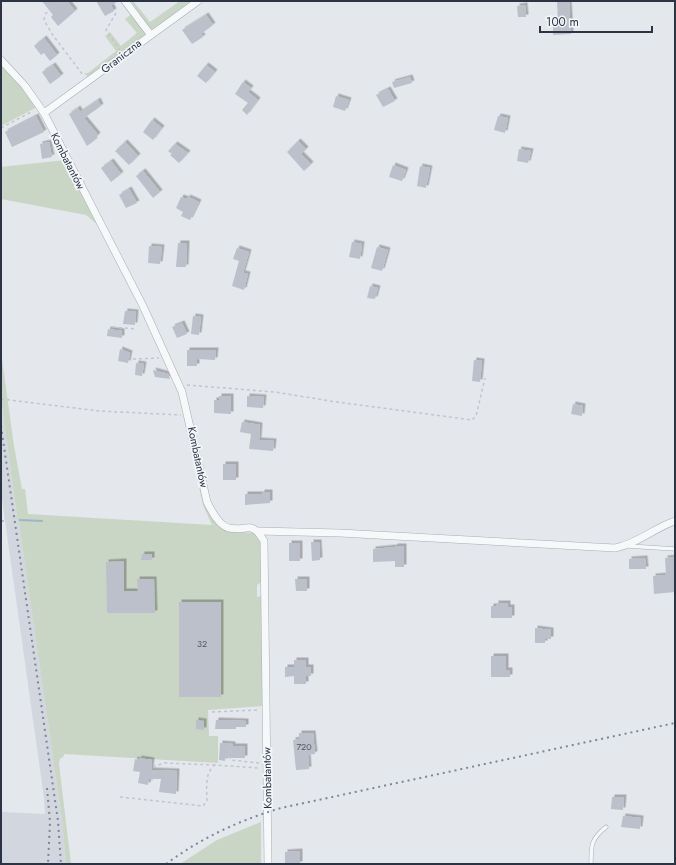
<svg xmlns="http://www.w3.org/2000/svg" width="676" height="865" font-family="Jost,sans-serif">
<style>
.built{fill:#d2d6de}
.green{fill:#c9d6c5}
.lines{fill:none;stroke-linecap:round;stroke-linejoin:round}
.stream{stroke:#9fb4cc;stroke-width:2}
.building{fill:#bbc0ca;filter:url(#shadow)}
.lane-casing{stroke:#a9aeb7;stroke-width:4.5}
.street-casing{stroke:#a9aeb7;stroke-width:8}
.path{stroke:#c2c5cb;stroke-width:1.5;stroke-dasharray:3 3;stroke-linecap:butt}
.lane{stroke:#f7f8fa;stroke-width:3.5}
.street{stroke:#f7f8fa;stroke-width:7}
.rail{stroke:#7d8696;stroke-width:2;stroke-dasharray:2 4;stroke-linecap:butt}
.labels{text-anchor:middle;stroke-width:3.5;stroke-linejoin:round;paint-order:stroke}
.number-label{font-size:9px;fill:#4f5766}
.street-label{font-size:11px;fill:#2b3445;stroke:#f4f6f9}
</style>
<defs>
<filter id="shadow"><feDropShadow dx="2.5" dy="-2.5" stdDeviation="0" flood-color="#0004"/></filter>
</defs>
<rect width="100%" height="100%" fill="#e4e7ec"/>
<polygon class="built" points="1,400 17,517 16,518 19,523 62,820 66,864 1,864 1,812 45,814 44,798 1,492"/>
<g class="green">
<polygon points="131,1 133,1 150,22 180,1 194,1 153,29 149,28"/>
<polygon points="133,13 147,31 146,35 97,71 88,77 84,73 88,73 116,51 105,36 110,32 121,46 137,33 125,19"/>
<polygon points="1,65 25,90 37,107 1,126"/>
<polygon points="65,160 135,295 133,295 97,224 86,215 1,199 1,167"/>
<polygon points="1,352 14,446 22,489 25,489 28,514 212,525 203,505 181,400 174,380 182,399 211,514 239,532 255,533 261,540 263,581 257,585 257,597 262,596 263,706 208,710 209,736 218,736 218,763 64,754 64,756 60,759 59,764 71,864 66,864 62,820 19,523 16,518 17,516 1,400"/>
<polygon points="261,822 261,864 180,864 217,840"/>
</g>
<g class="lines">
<g class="stream">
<polyline points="20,520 42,521"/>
<polyline points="1,521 3,521"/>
</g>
</g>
<g class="building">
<polygon points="42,1 67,1 75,11 58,26 51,17 53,15"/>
<polygon points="96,1 119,1 111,5 114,11 105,16"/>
<polygon points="557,1 569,1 571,34 553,35 553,23 558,23"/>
<polygon points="525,5 526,17 518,17 517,6"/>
<polygon points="206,15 213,25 201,34 203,37 192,44 182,30"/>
<polygon points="44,38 57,55 50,61 44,53 41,55 34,46"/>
<polygon points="53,65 61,76 50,84 42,72"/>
<polygon points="206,65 215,72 206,83 197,76"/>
<polygon points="410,77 412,83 394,88 392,82"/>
<polygon points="243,82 251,88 248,92 258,100 247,115 242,110 248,103 235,94"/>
<polygon points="388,89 395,101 383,107 376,95"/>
<polygon points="336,96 349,100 345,111 333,107"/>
<polygon points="98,100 101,106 84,118 98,135 94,139 95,140 87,146 69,114 78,108 80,112"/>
<polygon points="36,116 44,132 12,147 5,132"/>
<polygon points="498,116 508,118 505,133 494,130"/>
<polygon points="152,120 162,128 153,140 143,132"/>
<polygon points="298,141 306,149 301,154 311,164 304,171 287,152"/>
<polygon points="49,142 52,157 42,159 40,144"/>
<polygon points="125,142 138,156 129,165 115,151"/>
<polygon points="175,144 188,153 179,163 170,155 172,154 168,151"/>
<polygon points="519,149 531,151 528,163 517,161"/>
<polygon points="111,161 121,174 111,182 101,168"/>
<polygon points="393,165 406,170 402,181 389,177"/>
<polygon points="420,166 430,168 426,188 417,186"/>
<polygon points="143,171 160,192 153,198 136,176"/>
<polygon points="129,189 137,203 126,208 119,195"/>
<polygon points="181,197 187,199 188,197 199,202 190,220 181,216 183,212 176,208"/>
<polygon points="352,242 362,244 360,259 349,257"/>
<polygon points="178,243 187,243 186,267 176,267"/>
<polygon points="149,246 162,247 160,264 148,263"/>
<polygon points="377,247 388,250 382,271 371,268"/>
<polygon points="237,248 249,252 243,273 248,274 244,290 232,286 239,261 233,259"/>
<polygon points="370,286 378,288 375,299 367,298"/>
<polygon points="125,311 136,312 135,325 123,324"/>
<polygon points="193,316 201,317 199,335 191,334"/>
<polygon points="182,323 187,334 177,338 172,327"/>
<polygon points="108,329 122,331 122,338 107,336"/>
<polygon points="120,349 130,353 128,363 118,361"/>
<polygon points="187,350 216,350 215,360 197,359 197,366 187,366"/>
<polygon points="474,360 482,361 480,382 472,381"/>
<polygon points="136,363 144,364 142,376 135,375"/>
<polygon points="153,370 168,374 170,379 155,377"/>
<polygon points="219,396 231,396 231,414 214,413 214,400 219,400"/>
<polygon points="247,396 264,397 263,408 247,407"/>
<polygon points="573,404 583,406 582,416 571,414"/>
<polygon points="242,422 260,425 259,440 274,441 273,451 249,449 251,434 240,432"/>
<rect x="223" y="464" width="13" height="16"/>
<polygon points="262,492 270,492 270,503 245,505 245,494 262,494"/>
<polygon points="311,542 319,542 320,560 312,561"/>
<rect x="289" y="543" width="11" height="18"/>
<polygon points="395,546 404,546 404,567 395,567 395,561 373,562 373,549 395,547"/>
<polygon points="142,554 152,554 152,560 141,560"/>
<polygon points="675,557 675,592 654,594 653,576 666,575 665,558"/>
<polygon points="645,558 646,569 629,569 629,559"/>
<polygon points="124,561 124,591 138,591 137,579 154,579 155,613 107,613 106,562"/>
<polygon points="295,579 307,579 307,591 296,591"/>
<rect x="179" y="602" width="42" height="95"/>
<polygon points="496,603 508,603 508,607 512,607 512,618 491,618 491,606 496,606"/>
<polygon points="535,628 551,630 551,639 545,639 545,643 535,643"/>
<polygon points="491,656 506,656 506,670 510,670 510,677 491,677"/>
<polygon points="294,660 306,660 306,667 311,667 311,676 306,676 306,684 294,684 294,676 285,677 285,667 294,667"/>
<polygon points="196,720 204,721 204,730 196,729"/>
<polygon points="216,720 246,721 246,727 236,727 236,729 215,729"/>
<polygon points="299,733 313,733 315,754 308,755 309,769 296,770 293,740 299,739"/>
<polygon points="220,743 233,744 233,746 245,746 245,758 225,758 225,761 219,760"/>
<polygon points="139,758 152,760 151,770 177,771 176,794 159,792 161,779 149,779 148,785 138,783 140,772 133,771 135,759 139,760"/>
<polygon points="612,797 624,797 623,810 611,809"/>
<polygon points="623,816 641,818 640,829 621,827"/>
<polygon points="300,851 300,864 285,864 285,852"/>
</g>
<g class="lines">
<defs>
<g id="lane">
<polyline points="628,546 675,549"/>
<path d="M591,864C591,845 591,839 606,827"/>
</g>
<g id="street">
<polyline points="125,1 150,34"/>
<path d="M1,60L25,86L44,113L143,306L182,392L207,502C212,511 218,525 229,528C248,532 251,519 264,541L268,864"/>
<polyline points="44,113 198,1"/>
<path d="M258,531L340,533L615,548C637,544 654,528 675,521"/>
</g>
</defs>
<use href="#lane" class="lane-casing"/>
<use href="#street" class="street-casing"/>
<g class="path">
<polyline points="62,2 45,14 44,20 52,34 83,75"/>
<polyline points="116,13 106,30 120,50"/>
<polyline points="1,128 33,111"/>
<polyline points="113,327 137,329"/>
<polyline points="133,359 159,358"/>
<polyline points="187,385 275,392 330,401 472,420 476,416 485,378"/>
<polyline points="1,399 99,411 181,415"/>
<polyline points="212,712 259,710"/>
<polyline points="231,744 229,756 231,760 259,763"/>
<polyline points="152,780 155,766 165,763 215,765"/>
<path d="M120,797L203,806L207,801C207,789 204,773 215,765L259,768"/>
</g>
<use href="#lane" class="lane"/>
<use href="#street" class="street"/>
<g class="rail">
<polyline points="1,426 58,821 61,864"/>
<polyline points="47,788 50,822 48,864"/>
<path d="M166,864C201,838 240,820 281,808L675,723"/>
</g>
</g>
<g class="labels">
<g class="number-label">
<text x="202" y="647">32</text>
<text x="304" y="750">720</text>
</g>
<g class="street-label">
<text transform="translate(121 56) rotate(-38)" y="4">Graniczna</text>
<text transform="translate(68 161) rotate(63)" y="4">Kombatantów</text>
<text transform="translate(198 457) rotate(78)" y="4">Kombatantów</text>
<text transform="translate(267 778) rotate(-91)" y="4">Kombatantów</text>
</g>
</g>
<rect width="676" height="865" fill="none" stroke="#2b3445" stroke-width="4"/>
<path d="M540 26v6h112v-6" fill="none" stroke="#2b3445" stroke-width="2"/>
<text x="546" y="26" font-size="12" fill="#2b3445" stroke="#f4f6f9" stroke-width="3" paint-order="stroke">100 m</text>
</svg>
